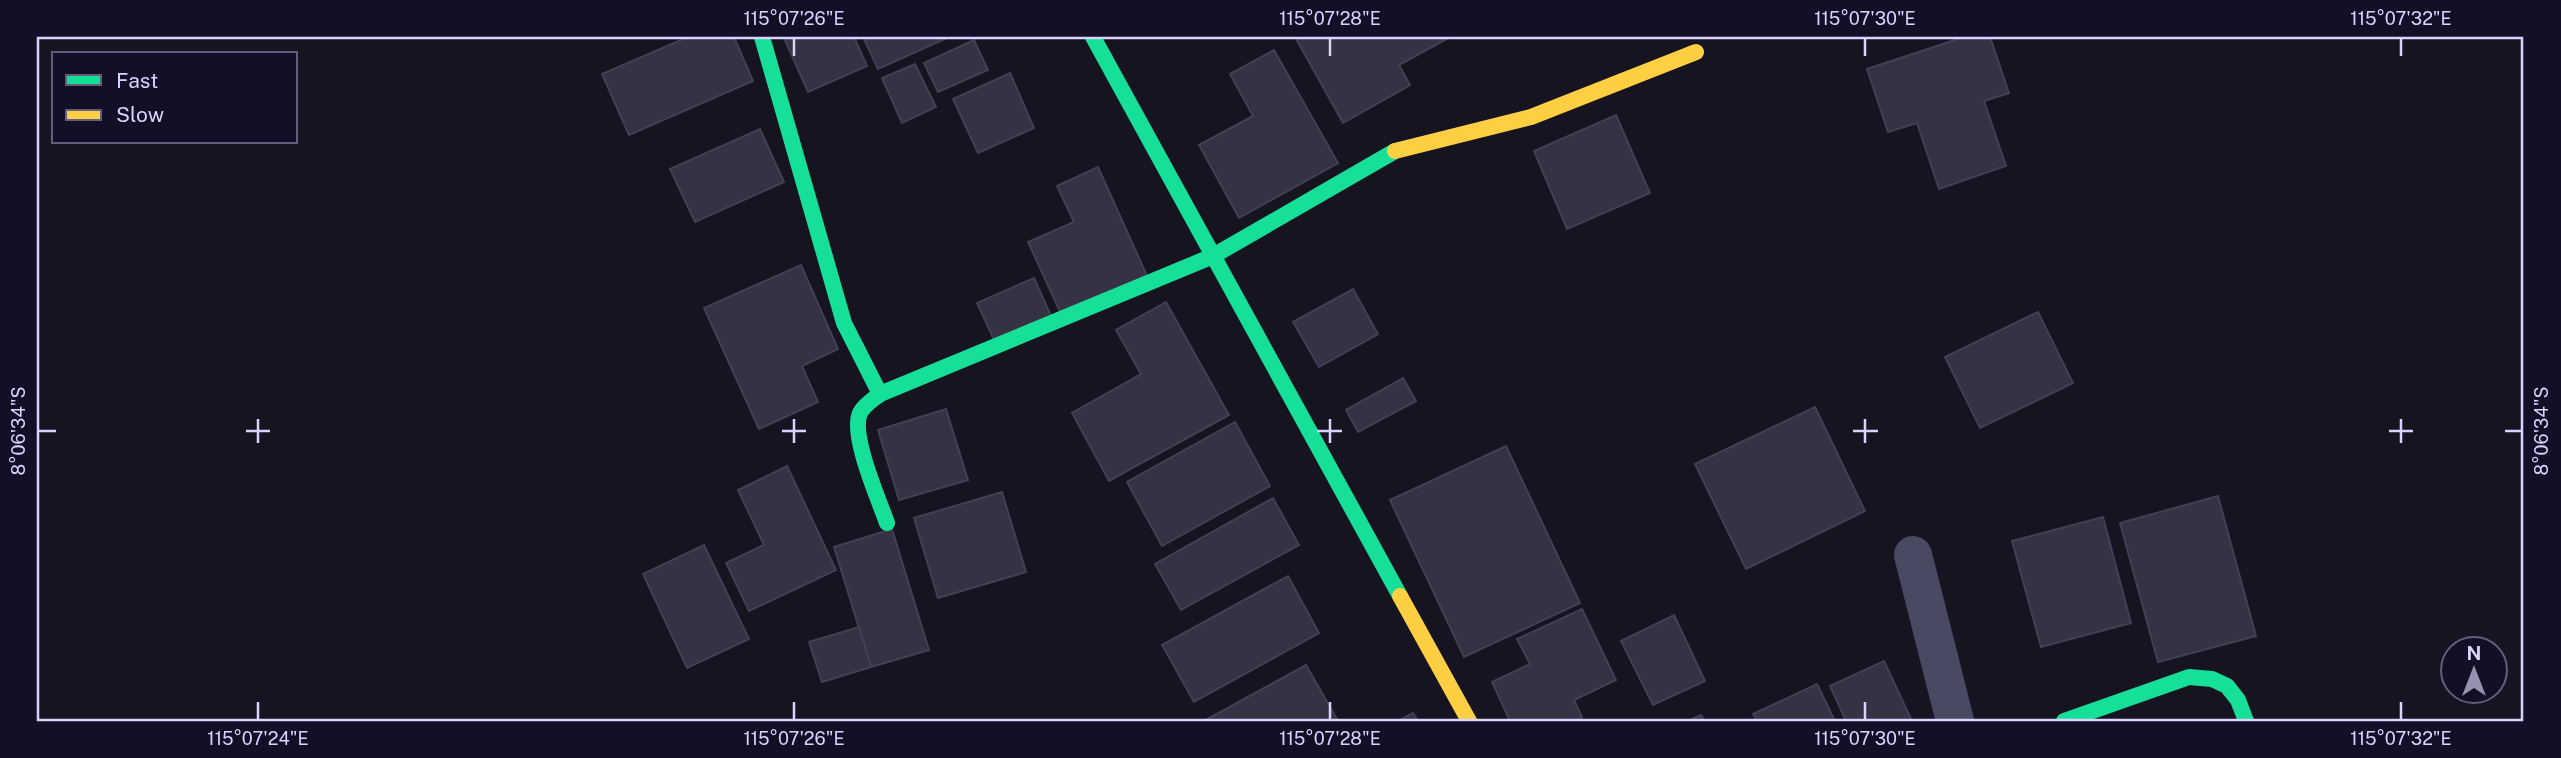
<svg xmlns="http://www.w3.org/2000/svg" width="2561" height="758" font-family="'Public Sans',sans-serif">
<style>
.building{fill:#343243;stroke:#433f54;stroke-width:2}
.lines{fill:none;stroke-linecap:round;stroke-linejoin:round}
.street{stroke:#4a4962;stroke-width:38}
.fast{stroke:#16e098;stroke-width:16}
.slow{stroke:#ffcf43;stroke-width:16}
.ticks{fill:none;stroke:#d9d4ff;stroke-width:2.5}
.neatline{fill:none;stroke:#d9d4ff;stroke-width:2.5}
.ticks-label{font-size:18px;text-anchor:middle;fill:#d9d4ff}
</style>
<rect width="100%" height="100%" fill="#161421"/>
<g class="building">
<polygon points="688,37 734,37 753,81 629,135 602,74"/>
<polygon points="854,37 867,66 808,92 784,38"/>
<polygon points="863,37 949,37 878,69"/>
<polygon points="1295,37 1450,37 1399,65 1410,85 1343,123"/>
<polygon points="1964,37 1990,37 2009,93 1984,101 2006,166 1939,189 1917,123 1888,132 1867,69"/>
<polygon points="974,40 988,70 938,92 924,63"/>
<polygon points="1274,50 1338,163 1239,218 1199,145 1253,116 1230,74"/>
<polygon points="915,64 936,107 902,123 882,78"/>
<polygon points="1010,73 1034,128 978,153 953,99"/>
<polygon points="1616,115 1650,193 1567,229 1534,151"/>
<polygon points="760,129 784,182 695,222 670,169"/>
<polygon points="1098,167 1148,278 1062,316 1028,242 1074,222 1057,186"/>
<polygon points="801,265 838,349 802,366 818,402 759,429 704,308"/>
<polygon points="1034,278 1051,316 995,342 977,303"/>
<polygon points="1353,289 1378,334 1319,367 1293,322"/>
<polygon points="1166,302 1229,415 1109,481 1072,413 1141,374 1116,330"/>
<polygon points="2038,312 2073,383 1980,428 1945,357"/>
<polygon points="1403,378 1416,401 1358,432 1346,410"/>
<polygon points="1815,407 1865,511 1746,569 1695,464"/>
<polygon points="946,409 968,480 899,500 878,430"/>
<polygon points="1235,422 1270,486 1162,546 1127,482"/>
<polygon points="1506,446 1580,603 1464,657 1390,500"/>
<polygon points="787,466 836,570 749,611 726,563 764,545 738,490"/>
<polygon points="1002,492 1026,572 938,598 914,518"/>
<polygon points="2218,496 2256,636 2158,662 2120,523"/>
<polygon points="1273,498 1299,545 1181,610 1155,564"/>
<polygon points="2103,517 2131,623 2041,647 2012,541"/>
<polygon points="892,529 929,650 871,667 834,547"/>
<polygon points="704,545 749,639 687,668 643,574"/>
<polygon points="1288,576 1319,633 1194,702 1162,645"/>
<polygon points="1582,609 1616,680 1574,700 1582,717 1573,721 1510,721 1492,682 1530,664 1517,639"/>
<polygon points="1674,615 1705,681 1653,705 1621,641"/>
<polygon points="859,627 871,667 822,682 809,642"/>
<polygon points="1884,661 1912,721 1846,721 1830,686"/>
<polygon points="1306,665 1338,721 1204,721"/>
<polygon points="1817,684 1835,721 1757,721 1753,714"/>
<polygon points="1413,713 1418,721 1398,721"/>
<polygon points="1701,715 1704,721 1688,721"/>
</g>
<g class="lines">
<polyline class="street" points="1913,555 1955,721"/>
<g class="fast">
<polyline points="762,37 844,323 880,394"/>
<polyline points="1093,37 1400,596"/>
<path d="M887,523C879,500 850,435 860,413C864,405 874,399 880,394L1213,256L1395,151"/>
<polyline points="2064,721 2189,677 2212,679 2227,686 2238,700 2246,721"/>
</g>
<g class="slow">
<polyline points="1395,151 1531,117 1696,52"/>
<polyline points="1400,596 1469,721"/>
</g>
</g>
<path class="ticks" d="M794,38V56M1330,38V56M1865,38V56M2401,38V56M258,419V443M794,419V443M1330,419V443M1865,419V443M2401,419V443M38,431H56M246,431H270M782,431H806M1317,431H1342M1853,431H1878M2389,431H2413M2505,431H2522M258,702V720M794,702V720M1330,702V720M1865,702V720M2401,702V720"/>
<rect width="2561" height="758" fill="none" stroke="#130f26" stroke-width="77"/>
<rect x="52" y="52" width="245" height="91" fill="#130f26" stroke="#625e7d" stroke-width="2"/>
<rect x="66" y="75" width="35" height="10" fill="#16e098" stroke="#625e7d" stroke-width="2"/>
<text x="116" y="88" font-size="21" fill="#d9d4ff">Fast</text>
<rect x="66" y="110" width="35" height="10" fill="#ffcf43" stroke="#625e7d" stroke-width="2"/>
<text x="116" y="122" font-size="21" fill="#d9d4ff">Slow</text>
<g transform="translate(2474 670)"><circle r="33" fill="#130f26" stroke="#625e7d" stroke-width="2"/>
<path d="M0-5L12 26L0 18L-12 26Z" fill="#9591b1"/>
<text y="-10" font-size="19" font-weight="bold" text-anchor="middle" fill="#d9d4ff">N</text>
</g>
<rect x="38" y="38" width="2484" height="682" class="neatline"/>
<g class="ticks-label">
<text x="794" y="25">115°07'26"E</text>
<text x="1330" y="25">115°07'28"E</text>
<text x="1865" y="25">115°07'30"E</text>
<text x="2401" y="25">115°07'32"E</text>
<text transform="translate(19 431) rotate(-90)" y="6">8°06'34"S</text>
<text transform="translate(2542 431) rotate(-90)" y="6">8°06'34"S</text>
<text x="258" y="745">115°07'24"E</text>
<text x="794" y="745">115°07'26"E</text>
<text x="1330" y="745">115°07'28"E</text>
<text x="1865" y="745">115°07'30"E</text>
<text x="2401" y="745">115°07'32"E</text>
</g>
</svg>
